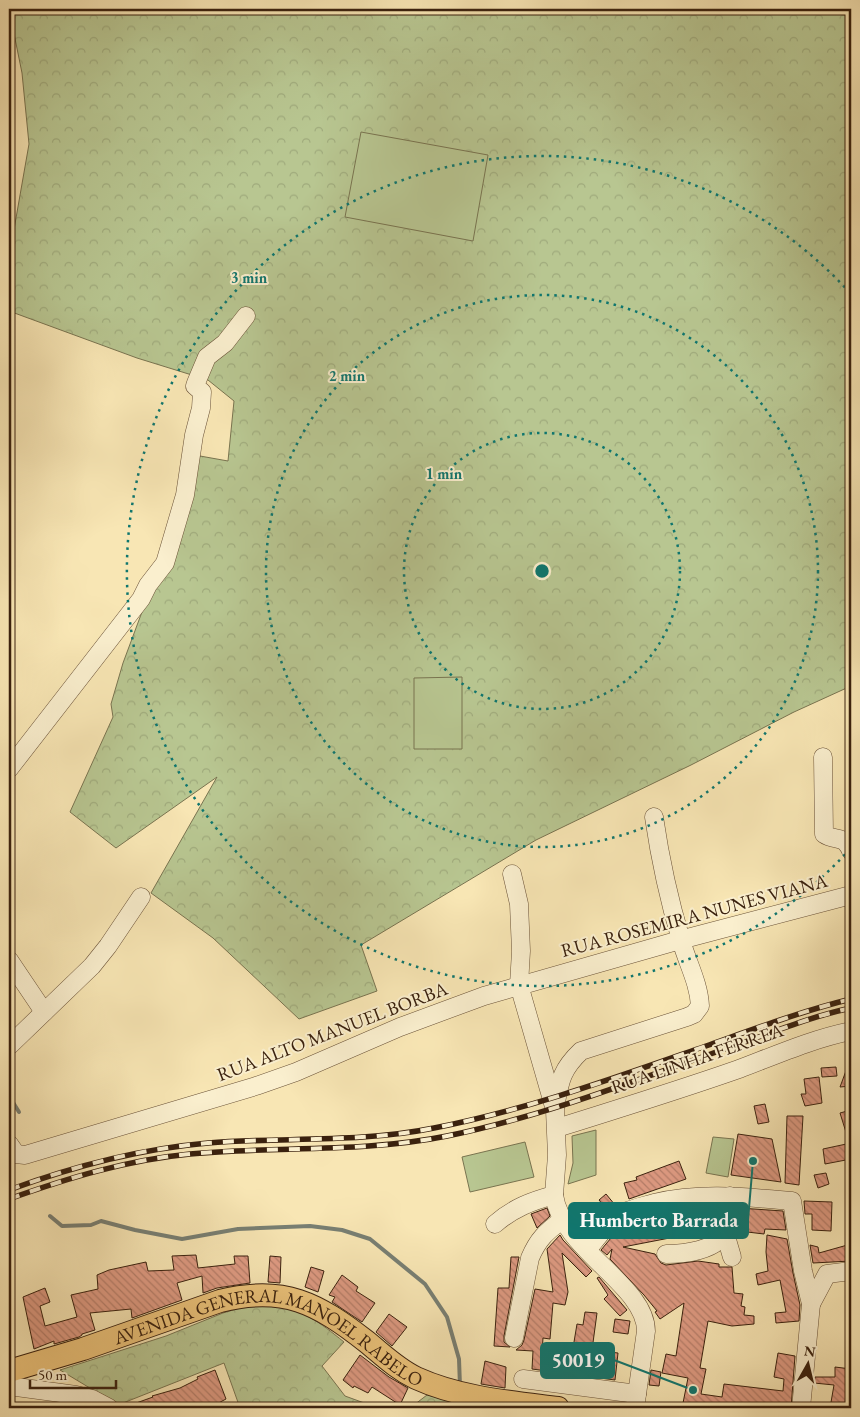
<svg xmlns="http://www.w3.org/2000/svg" width="860" height="1417" font-family="'EB Garamond',serif">
<style>
.forest{fill:url(#forest-crowns);stroke:#797450}
.park{fill:#b8c691;stroke:#797450}
.lines{fill:none;stroke-linecap:round;stroke-linejoin:round}
.stream{stroke:#787f73;stroke-width:4}
.building{fill:url(#building-back-hatch);stroke:#3a210e}
.minor-casing{stroke:#6a5238;stroke-width:19}
.major-casing{stroke:#3a210e;stroke-width:24}
.minor{stroke:#faefce;stroke-width:18}
.major{stroke:#ecc37a;stroke-width:22}
.rail-casing{stroke:#3a210e;stroke-width:5.5}
.rail{stroke:#faefce;stroke-width:4;stroke-dasharray:11;stroke-linecap:butt}
.ring{fill:none;stroke:#0f766e;stroke-width:2.5;stroke-dasharray:2.5 5}
.labels{text-anchor:middle;stroke-width:4;stroke-linejoin:round;paint-order:stroke}
.street-label{font-size:19px;fill:#3a210e;stroke:#faefce}
.centre{fill:#0f766e;stroke:#faefce;stroke-width:2.5}
.ring-label{font-size:15px;text-anchor:middle;font-weight:bold;fill:#0f766e;stroke:#faefce;stroke-width:4;stroke-linejoin:round;paint-order:stroke}
.leader{fill:none;stroke:#0f766e;stroke-width:2}
.callout-dot{fill:#0f766e;stroke:#faefce;stroke-width:2}
.callout{fill:#0f766e;stroke:#0f766e;stroke-width:2}
.callout-label{font-size:20px;text-anchor:middle;font-weight:bold;fill:#fff}
</style>
<defs>
<pattern id="forest-crowns" width="20" height="18" patternUnits="userSpaceOnUse" patternTransform="scale(1.25)"><rect width="20" height="18" fill="#b8c691"/><path d="M2 6a3 3 0 1 1 6 0M12 15a3 3 0 1 1 6 0" fill="none" stroke="#9faa7c"/></pattern>
<pattern id="building-back-hatch" width="6" height="6" patternUnits="userSpaceOnUse" patternTransform="scale(1.25)"><rect width="6" height="6" fill="#de9a82"/><path d="M-1 5l2 2M0 0l6 6M5-1l2 2" fill="none" stroke="#b57d69"/></pattern>
</defs>
<rect width="100%" height="100%" fill="#f8e6b4"/>
<filter id="stains"><feTurbulence type="fractalNoise" baseFrequency=".004" numOctaves="4"/><feColorMatrix values="0 0 0 0 .2 0 0 0 0 .09 0 0 0 0 .02 0 0 0 .5 -.17"/></filter>
<radialGradient id="worn" r=".72"><stop offset=".6" stop-color="#630" stop-opacity="0"/><stop offset="1" stop-color="#630" stop-opacity=".3"/></radialGradient>
<g class="forest">
<polygon points="9,9 851,9 851,686 794,712 691,765 536,840 361,945 377,991 299,1019 213,938 151,893 217,777 116,848 70,812 113,717 111,704 123,663 200,456 228,461 234,401 208,380 137,358 9,311 9,258 29,144 22,73"/>
<path d="M273,1304C306,1312 318,1321 344,1342L322,1366L345,1396L378,1408H240L224,1363L118,1405L60,1370L166,1336L223,1313L246,1306Z"/>
<polygon points="427,1395 484,1408 410,1408"/>
</g>
<g class="park">
<polygon points="361,132 488,155 473,241 345,217"/>
<polygon points="462,677 462,749 414,749 414,678"/>
<polygon points="596,1130 596,1175 568,1184 573,1163 572,1136"/>
<polygon points="713,1137 734,1139 728,1177 706,1173"/>
<polygon points="525,1142 534,1177 470,1192 462,1157"/>
</g>
<g class="lines">
<g class="stream">
<polyline points="9,1096 19,1112"/>
<polyline points="50,1216 62,1226 91,1225 101,1221 135,1230 182,1239 238,1229 310,1226 342,1230 370,1239 425,1284 447,1317 459,1359 460,1386"/>
</g>
</g>
<g class="building">
<polygon points="850,1060 851,1086 840,1087"/>
<polygon points="836,1067 837,1076 822,1077 821,1068"/>
<polygon points="819,1077 822,1103 805,1106 801,1094 806,1094 804,1079"/>
<polygon points="765,1104 769,1122 758,1124 754,1106"/>
<polygon points="851,1110 851,1142 849,1142 840,1113"/>
<polygon points="787,1116 803,1116 799,1185 785,1183"/>
<polygon points="738,1134 772,1139 781,1182 731,1175"/>
<polygon points="851,1143 851,1159 825,1164 823,1149"/>
<polygon points="679,1161 686,1179 629,1199 624,1183 637,1180 636,1177"/>
<polygon points="826,1173 829,1184 818,1188 814,1175"/>
<polygon points="606,1194 615,1205 608,1211 599,1200"/>
<polygon points="804,1201 832,1202 831,1231 812,1230 812,1214 805,1214"/>
<polygon points="718,1207 715,1227 710,1233 678,1229 680,1236 623,1247 655,1254 661,1263 666,1265 698,1261 719,1264 719,1267 732,1267 734,1293 743,1294 741,1306 745,1307 744,1315 754,1316 754,1324 732,1326 708,1321 700,1368 706,1369 701,1394 722,1397 724,1384 783,1391 784,1379 774,1377 778,1353 795,1356 791,1408 741,1404 741,1408 682,1408 688,1378 662,1373 666,1354 676,1356 684,1303 660,1319 655,1312 657,1311 644,1295 610,1259 612,1249 607,1255 601,1250 616,1232 620,1228 623,1230 630,1223 639,1234 635,1219 654,1214 655,1220 689,1212 690,1208"/>
<polygon points="547,1208 550,1216 537,1228 531,1214"/>
<polygon points="739,1208 783,1211 786,1230 765,1229 764,1234 739,1231 736,1232"/>
<polygon points="560,1235 563,1240 592,1271 586,1277 562,1253 568,1292 565,1305 553,1303 550,1339 543,1338 541,1366 569,1368 571,1348 573,1348 577,1324 583,1325 585,1312 597,1313 592,1350 618,1353 615,1380 532,1369 533,1351 516,1350 522,1345 524,1340 535,1289 553,1292 547,1249"/>
<polygon points="767,1235 787,1239 793,1273 800,1305 799,1321 776,1323 775,1313 786,1312 780,1280 758,1285 756,1274 768,1271 766,1252"/>
<polygon points="851,1244 851,1261 813,1263 810,1245 818,1247 819,1253"/>
<polygon points="196,1255 198,1268 235,1264 234,1256 248,1256 250,1283 217,1288 203,1293 202,1276 177,1283 182,1300 132,1318 131,1309 90,1313 95,1330 82,1334 82,1335 79,1337 54,1344 54,1341 34,1349 23,1297 45,1288 50,1302 40,1306 45,1326 77,1317 71,1295 98,1289 97,1275 109,1270 146,1262 148,1271 174,1270 172,1256"/>
<polygon points="270,1256 281,1257 280,1283 268,1282"/>
<polygon points="511,1257 519,1257 504,1336 504,1342 510,1347 494,1346 498,1288 509,1288"/>
<polygon points="311,1267 324,1271 318,1292 305,1287"/>
<polygon points="342,1275 358,1287 356,1291 375,1303 362,1322 332,1302 335,1297 329,1295"/>
<polygon points="599,1277 627,1310 620,1316 604,1299 608,1295 597,1278"/>
<polygon points="389,1314 407,1327 392,1346 376,1332"/>
<polygon points="615,1319 630,1321 628,1334 613,1332"/>
<polygon points="360,1355 389,1377 408,1388 400,1405 372,1387 368,1393 354,1386 353,1388 343,1380"/>
<polygon points="485,1361 506,1367 505,1388 481,1384"/>
<polygon points="835,1367 851,1369 851,1408 830,1408 834,1385 814,1383 815,1377 835,1377"/>
<polygon points="215,1370 226,1399 209,1408 125,1408 125,1407 153,1397 152,1396 180,1388 198,1379 197,1377"/>
<polygon points="651,1370 661,1372 659,1386 649,1385"/>
</g>
<g class="lines">
<defs>
<g id="minor">
<path d="M823,757L824,834C836,842 844,834 851,851"/>
<polyline points="9,769 141,599 148,585 165,563 185,495 194,435 201,408 202,392 195,386 196,383 207,357 225,343 246,316"/>
<path d="M512,874L519,904L521,951L519,985L555,1110L557,1155L554,1195C562,1250 646,1285 646,1331L635,1408"/>
<polyline points="9,960 44,1012"/>
<polyline points="9,1046 92,966 108,946 141,897"/>
<path d="M555,1107C560,1081 561,1070 581,1051L687,1017L694,1014L700,1006C699,983 687,962 681,940C669,900 660,858 654,817"/>
<path d="M557,1128C618,1109 679,1090 739,1069C776,1055 812,1039 851,1031"/>
<polyline points="9,1144 16,1154 25,1155 256,1086 296,1072 400,1027 484,996 680,940 851,895"/>
<path d="M495,1224C513,1208 532,1201 554,1195"/>
<polyline points="725,1233 732,1257"/>
<path d="M587,1250C598,1237 609,1221 625,1212C634,1208 644,1206 654,1203C700,1192 745,1197 792,1201L803,1271L811,1304L801,1408"/>
<path d="M666,1254C683,1254 718,1251 725,1231C728,1221 728,1207 730,1196"/>
<polyline points="811,1304 827,1274 851,1271"/>
<path d="M514,1338L530,1258C538,1239 546,1232 562,1220"/>
<polyline points="523,1379 637,1394"/>
<polyline points="9,1386 76,1395 92,1399 109,1408"/>
</g>
<g id="major">
<path id="s1" d="M9,1371L83,1349L220,1301C284,1285 317,1303 367,1342C383,1355 397,1369 416,1378C460,1398 510,1402 558,1408"/>
</g>
</defs>
<use href="#minor" class="minor-casing"/>
<use href="#major" class="major-casing"/>
<use href="#minor" class="minor"/>
<use href="#major" class="major"/>
<defs>
<g id="rail">
<path d="M9,1190C74,1166 139,1149 208,1143C283,1137 360,1143 434,1128C527,1110 617,1077 706,1046C754,1029 802,1011 851,999"/>
<path d="M9,1199C68,1178 127,1160 190,1154C276,1146 363,1153 447,1136C546,1116 644,1077 739,1044C776,1031 813,1016 851,1008"/>
</g>
</defs>
<use href="#rail" class="rail-casing"/>
<use href="#rail" class="rail"/>
</g>
<g class="ring">
<circle cx="542" cy="571" r="138"/>
<circle cx="542" cy="571" r="276"/>
<path d="M850 849A415 415 0 1 1 850 293"/>
</g>
<g class="labels">
<g class="street-label">
<text transform="translate(694 915) rotate(-15)" y="7">RUA ROSEMIRA NUNES VIANA</text>
<text transform="translate(332 1031) rotate(-21)" y="7">RUA ALTO MANUEL BORBA</text>
<text transform="translate(697 1058) rotate(-19)" y="7">RUA LINHA FÉRREA</text>
<text dy="7" stroke="none"><textPath href="#s1" startOffset="280">AVENIDA GENERAL MANOEL RABELO</textPath></text>
</g>
</g>
<circle cx="542" cy="571" r="8" class="centre"/>
<g class="ring-label">
<text x="249" y="283">3 min</text>
<text x="347" y="381">2 min</text>
<text x="444" y="479">1 min</text>
</g>
<path class="leader" d="M753 1161L748 1220M693 1390L614 1360"/>
<g class="callout-dot">
<circle cx="753" cy="1161" r="5"/>
<circle cx="693" cy="1390" r="5"/>
</g>
<g class="callout">
<rect x="569" y="1203" width="179" height="35" rx="5"/>
<rect x="541" y="1343" width="73" height="35" rx="5"/>
</g>
<g class="callout-label">
<text x="659" y="1227">Humberto Barrada</text>
<text x="578" y="1367">50019</text>
</g>
<rect width="860" height="1417" fill="none" stroke="#f8e6b4" stroke-width="30"/>
<rect x="10" y="10" width="840" height="1397" fill="none" stroke="#3a210e" stroke-width="2.5"/>
<rect x="15" y="15" width="830" height="1387" fill="none" stroke="#3a210e"/>
<g transform="translate(808 1364) rotate(8)" stroke="#faefce" stroke-width="4" paint-order="stroke">
<path d="M0-4L9 19L0 12L-9 19Z" fill="#3a210e"/>
<text y="-8" font-size="14" font-weight="bold" text-anchor="middle" fill="#3a210e">N</text>
</g>
<path d="M30 1380v8h86v-8" fill="none" stroke="#3a210e" stroke-width="2.5"/>
<text x="38" y="1380" font-size="15" fill="#3a210e" stroke="#faefce" stroke-width="4" paint-order="stroke">50 m</text>
<rect width="100%" height="100%" filter="url(#stains)"/>
<rect width="100%" height="100%" fill="url(#worn)"/>
</svg>
